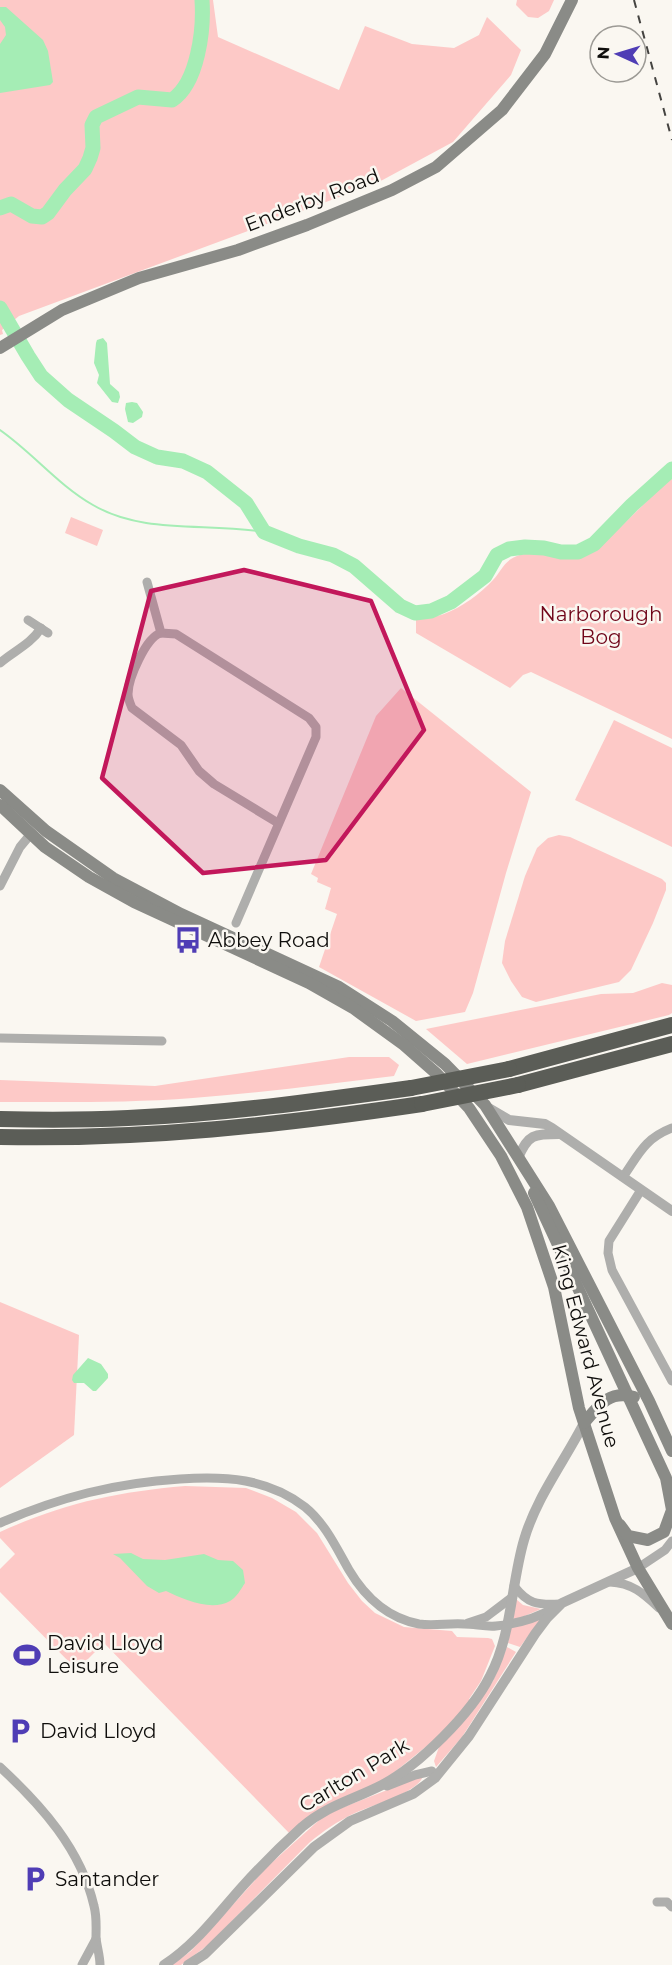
<svg xmlns="http://www.w3.org/2000/svg" width="672" height="1965" font-family="Montserrat,sans-serif">
<style>
.green{fill:#fdc9c7}
.water{fill:#a5edb5}
.lines{fill:none;stroke-linecap:round;stroke-linejoin:round}
.stream{stroke:#a5edb5;stroke-width:2}
.river{stroke:#a5edb5;stroke-width:15}
.minor{stroke:#aeaeac;stroke-width:9}
.tertiary{stroke:#aeaeac;stroke-width:10}
.secondary{stroke:#8a8b87;stroke-width:12}
.motorway{stroke:#5b5d57;stroke-width:16}
.rail{stroke:#444340;stroke-width:2;stroke-dasharray:8 8;stroke-linecap:butt}
.motorway-bridge{stroke:#5b5d57;stroke-width:16}
.marked{fill:#c2185b;fill-opacity:0.2;stroke:#c2185b;stroke-width:4.5;stroke-linejoin:round}
.labels{text-anchor:middle;stroke-width:5;stroke-linejoin:round;paint-order:stroke}
.street-label{font-size:20px;fill:#0f0e0c;stroke:#faf7f1}
.park-label{font-size:20px;fill:#700519;stroke:#faf7f1}
.poi-label{font-size:20px;fill:#0f0e0c;stroke:#faf7f1;text-anchor:start}
</style>
<rect width="100%" height="100%" fill="#faf7f1"/>
<g class="green">
<polygon points="0,0 213,0 218,37 339,90 365,26 412,44 454,48 479,35 487,17 521,50 511,75 453,142 377,183 19,316 2,330 3,334 0,335"/>
<polygon points="517,0 554,0 549,11 538,18 528,17 516,5"/>
<path d="M672,476V739L531,672L523,675L510,688L416,633V618C425,617 436,617 444,614C461,608 481,593 493,580C499,574 503,564 511,559C534,545 558,562 583,556C600,551 655,492 672,476Z"/>
<polygon points="71,517 103,530 97,546 65,533"/>
<polygon points="401,688 531,792 506,873 473,993 465,1012 416,1021 319,967 337,914 325,909 331,888 317,882 318,878 311,874 376,716"/>
<polygon points="614,720 672,748 672,847 575,800"/>
<polygon points="559,835 570,837 662,879 666,883 666,890 653,923 631,970 619,982 536,1002 522,997 511,981 502,963 505,941 525,876 537,848 548,838"/>
<polygon points="662,983 672,985 672,1013 669,1015 467,1064 426,1029 601,994 633,993"/>
<path d="M349,1057H389L399,1065L394,1076C327,1084 260,1093 193,1098C129,1103 64,1102 0,1102V1080L155,1086Z"/>
<polygon points="0,1302 79,1335 74,1435 0,1488"/>
<path d="M185,1486L246,1488L272,1498L296,1512L317,1533L348,1583L362,1601L375,1613L404,1627L452,1631L457,1637L488,1638L492,1639L495,1646L481,1681L469,1699L470,1702L439,1736L391,1775L291,1835L104,1643L77,1670L0,1592V1569L15,1554L0,1538V1532C64,1503 116,1492 185,1486Z"/>
<polygon points="516,1599 523,1605 541,1609 513,1621"/>
<polygon points="543,1616 520,1647 508,1643 510,1626"/>
<polygon points="507,1647 516,1652 462,1737 436,1767 434,1761 439,1747 480,1700 493,1681"/>
<path d="M423,1776C418,1793 372,1805 355,1813C338,1821 323,1831 309,1843L208,1945L181,1965H172L191,1951L267,1867L326,1814Z"/>
</g>
<g class="water">
<polygon points="0,7 6,7 43,40 48,51 53,82 50,85 0,93 0,44 6,35 5,27 0,20"/>
<polygon points="103,338 107,343 110,384 119,392 120,397 118,403 112,402 97,383 99,375 94,363 96,343 97,340"/>
<polygon points="132,402 137,403 143,412 142,417 133,423 128,422 125,409 126,403"/>
<polygon points="88,1358 101,1364 108,1374 108,1378 96,1391 93,1391 84,1383 74,1383 72,1380 73,1375"/>
<path d="M131,1553L143,1559L165,1560L204,1554L218,1560L233,1561L243,1570L245,1583C241,1589 236,1598 230,1601C211,1612 183,1599 166,1591L159,1593L147,1586L120,1558L113,1554Z"/>
</g>
<g class="lines">
<path class="stream" d="M0,430C33,453 58,485 93,505C144,535 208,522 264,532"/>
<g class="river">
<path d="M0,208L11,204L32,216L42,217L48,213L65,190L85,169L90,158L93,148L92,125L96,117L138,97L172,100C198,83 204,29 202,0"/>
<polyline points="0,308 28,356 41,376 68,400 114,431 135,447 157,457 183,461 207,472 246,503 264,532 299,546 333,555 354,566 400,606 415,613 431,611 451,602 485,576 497,555 509,549 525,547 544,548 561,552 578,552 594,544 632,505 672,469"/>
</g>
<g class="minor">
<polyline points="147,582 161,633 176,634 309,718 316,727 316,737 236,923"/>
<polyline points="28,620 48,633"/>
<path d="M161,633C146,637 128,679 128,694C128,699 130,703 132,708L181,745L199,771L214,784L278,823"/>
<path d="M0,663C14,651 31,644 41,628"/>
<polyline points="0,886 20,847 30,835"/>
<polyline points="0,1038 162,1041"/>
<path d="M623,1177C639,1154 644,1139 672,1128"/>
<polyline points="641,1190 609,1241 608,1253 612,1270 672,1381"/>
<path d="M0,1523C60,1497 115,1483 180,1479C225,1476 268,1478 305,1507C325,1523 337,1549 349,1570C365,1597 388,1618 419,1624C434,1626 449,1623 464,1624C475,1624 485,1627 496,1626C516,1624 537,1618 554,1608"/>
<polyline points="638,1568 665,1550 672,1541"/>
<path d="M610,1582C632,1583 643,1593 659,1608"/>
<path d="M514,1586C528,1604 537,1605 559,1604"/>
<polyline points="468,1623 486,1617 511,1598"/>
<path d="M0,1767C41,1805 81,1849 94,1906C97,1917 96,1927 96,1938C97,1947 100,1956 100,1965"/>
<polyline points="387,1786 415,1775 432,1771"/>
<polyline points="657,1902 667,1902 672,1907"/>
<polyline points="82,1965 96,1939"/>
</g>
<g class="tertiary">
<polyline points="487,1107 509,1120 545,1124 552,1128 672,1211"/>
<path d="M518,1158C528,1134 534,1134 559,1134"/>
<path d="M164,1965C195,1945 217,1915 241,1888C260,1867 281,1846 302,1827C328,1805 353,1800 382,1785C419,1765 471,1714 490,1676C512,1635 511,1584 524,1540C536,1498 564,1462 584,1423"/>
<polyline points="188,1965 205,1954 314,1847 350,1821 413,1794 435,1778 469,1736 535,1634 547,1618 562,1603 638,1568"/>
</g>
<g class="secondary">
<polyline points="0,348 62,310 139,278 238,250 307,225 392,190 436,167 502,110 545,54 572,0"/>
<polyline points="0,790 46,831 113,878 181,914 339,987 392,1021 445,1064 485,1105 549,1206 649,1401 672,1451"/>
<polyline points="0,805 45,847 89,877 134,902 309,983 353,1008 404,1045 437,1074 469,1108 501,1156 527,1207 554,1287 579,1408 615,1518 638,1568 672,1624"/>
<polyline points="534,1193 666,1478 672,1510 664,1532 648,1540 628,1536 620,1525"/>
<path d="M584,1423C599,1405 609,1390 634,1397"/>
</g>
<g class="motorway">
<polyline points="509,1069 672,1025"/>
<polyline points="518,1085 672,1044"/>
<path d="M0,1119C43,1120 86,1120 128,1118C223,1114 317,1101 411,1088"/>
<path d="M0,1137C144,1140 280,1125 422,1104"/>
</g>
<polyline class="rail" points="634,0 672,140"/>
<g class="motorway-bridge">
<polyline points="411,1088 509,1069"/>
<polyline points="422,1104 518,1085"/>
</g>
</g>
<path class="marked" d="M244,570L371,601L424,730L326,860L203,873L102,778L151,591Z"/>
<defs>
<symbol id="bus-bare" viewBox="-9 -9 18 18"><path d="M-5-6H5V4H4V6H2V4H-2V6H-4V4H-5ZM-3.5-4V0h7V-4ZM-3.5 1.2v1.5H-2V1.2ZM2 1.2v1.5H3.5V1.2Z" fill="#4f3db5" stroke="#faf7f1" stroke-width="2.5" paint-order="stroke"/></symbol>
<symbol id="stadium-bare" viewBox="-9 -9 18 18"><path d="M0-5a6.5 5 0 1 0 0 10a6.5 5 0 1 0 0-10ZM-3.5-1.8h7v3.6h-7Z" fill="#4f3db5" stroke="#faf7f1" stroke-width="2.5" paint-order="stroke"/></symbol>
<symbol id="parking-bare" viewBox="-9 -9 18 18"><path d="M-3.5-5.5H1a3.5 3.5 0 0 1 0 7H-1V5.5H-3.5ZM-1-3.4V-.6H.8a1.4 1.4 0 0 0 0-2.8Z" fill="#4f3db5" stroke="#faf7f1" stroke-width="2.5" paint-order="stroke"/></symbol>
</defs>
<g fill-rule="evenodd">
<use href="#bus-bare" x="169" y="921" width="38" height="38"/>
<use href="#stadium-bare" x="8" y="1636" width="38" height="38"/>
<use href="#parking-bare" x="1" y="1712" width="38" height="38"/>
<use href="#parking-bare" x="16" y="1860" width="38" height="38"/>
</g>
<g class="labels">
<g class="street-label">
<text transform="translate(312 200) rotate(-21)" y="7">Enderby Road</text>
<text transform="translate(586 1346) rotate(75)" y="7">King Edward Avenue</text>
<text transform="translate(354 1775) rotate(-31)" y="7">Carlton Park</text>
</g>
<g class="park-label">
<text x="601" y="621">Narborough<tspan x="601" dy="23">Bog</tspan></text>
</g>
<g class="poi-label">
<text x="208" y="947">Abbey Road</text>
<text x="47" y="1650">David Lloyd<tspan x="47" dy="23">Leisure</tspan></text>
<text x="40" y="1738">David Lloyd</text>
<text x="55" y="1886">Santander</text>
</g>
</g>
<g transform="translate(618 54) rotate(274)"><circle r="28" fill="#faf7f1" stroke="#9c9a95" stroke-width="1.5"/>
<path d="M0-4.5L10 22L0 15L-10 22Z" fill="#4f3db5"/>
<text y="-9" font-size="16" font-weight="bold" text-anchor="middle" fill="#0f0e0c">N</text>
</g>
</svg>
